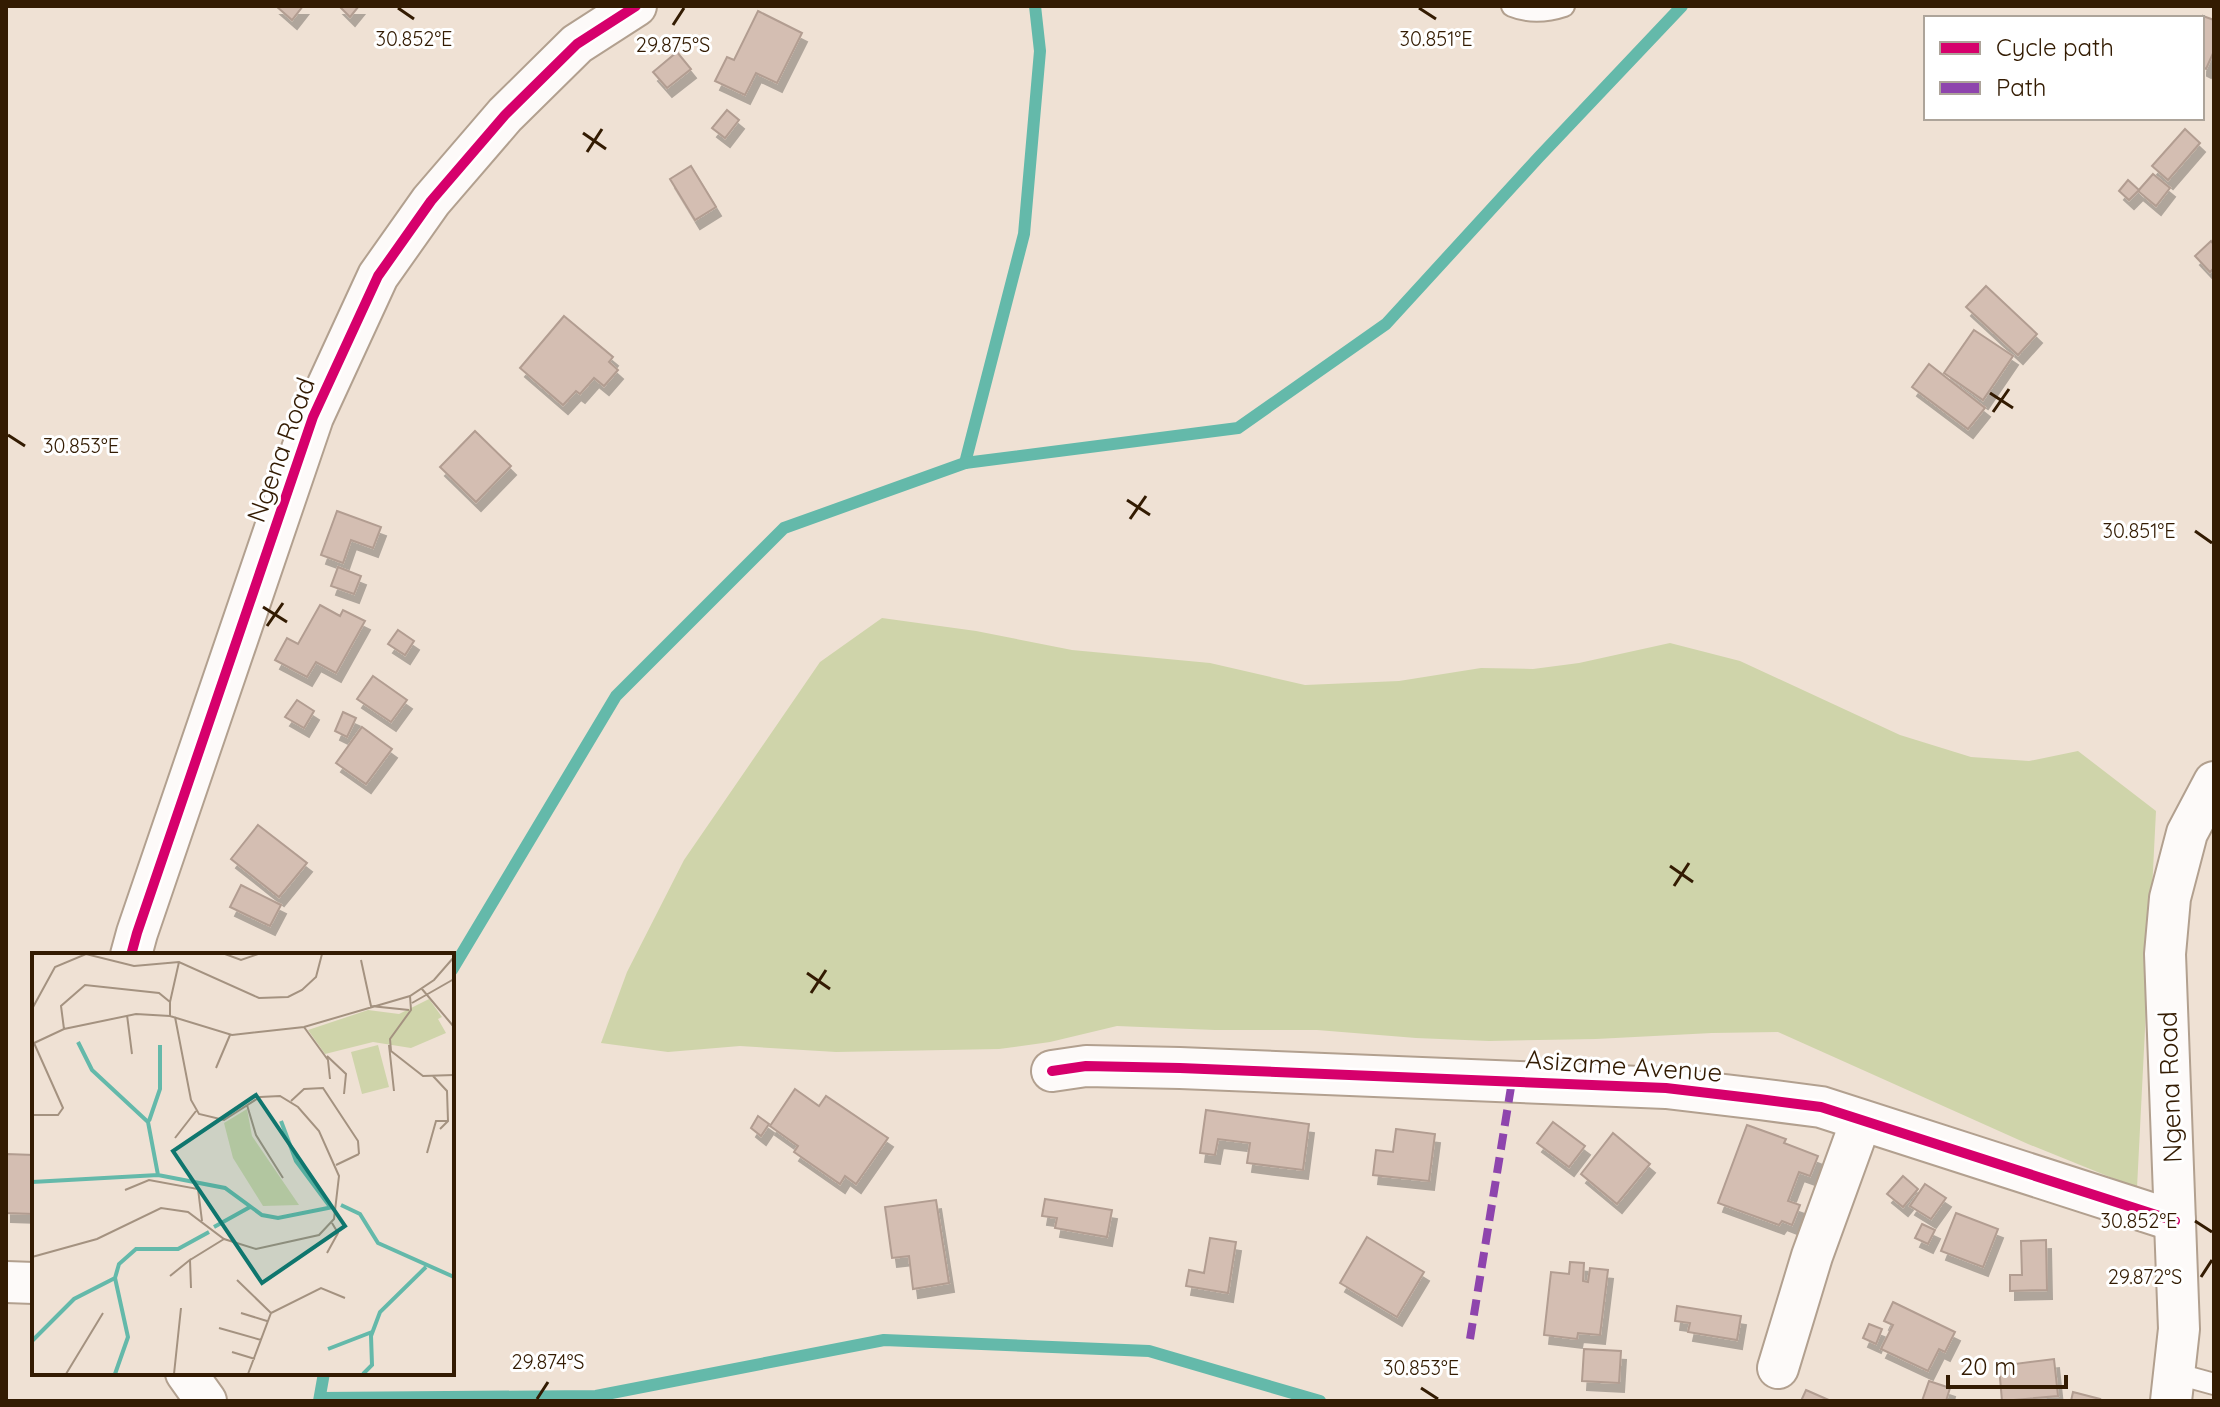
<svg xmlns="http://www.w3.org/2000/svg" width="2220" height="1407" font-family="Quicksand,sans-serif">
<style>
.green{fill:#cfd4aa}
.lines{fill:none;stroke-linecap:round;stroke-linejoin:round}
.stream{stroke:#64b9aa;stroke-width:12}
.building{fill:#d4beb2;stroke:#b29d91;stroke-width:2;filter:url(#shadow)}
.service-casing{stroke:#b2a08f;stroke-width:24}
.minor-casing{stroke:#b2a08f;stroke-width:44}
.service{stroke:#fdfaf9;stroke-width:20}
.minor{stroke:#fdfaf9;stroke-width:40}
.quiet{stroke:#8e44ad;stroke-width:8;stroke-dasharray:16 8;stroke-linecap:butt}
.cycleway-casing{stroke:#fff;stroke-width:15}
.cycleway{stroke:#d6006c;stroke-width:10}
.ticks{fill:none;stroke:#331b02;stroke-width:3}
.labels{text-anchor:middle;stroke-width:6;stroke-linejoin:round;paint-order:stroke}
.street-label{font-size:26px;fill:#331b02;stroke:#fff}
.inset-river{fill:none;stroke:#64b9aa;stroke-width:4}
.inset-road{fill:none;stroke:#a49280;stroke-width:2}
.view{fill:#0f766e;fill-opacity:0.15;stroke:#0f766e;stroke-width:4}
.inset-edge{fill:none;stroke:#331b02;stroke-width:4}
.ticks-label{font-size:20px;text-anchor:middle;fill:#331b02;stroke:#fff;stroke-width:6;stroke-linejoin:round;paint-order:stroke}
</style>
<defs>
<filter id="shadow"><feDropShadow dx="5" dy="9" stdDeviation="0" flood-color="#0004"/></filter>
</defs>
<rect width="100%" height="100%" fill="#efe1d4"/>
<polygon class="green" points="882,618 976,631 1072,650 1210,663 1305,685 1399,681 1481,668 1533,669 1579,663 1670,643 1740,661 1900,735 1971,757 2029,761 2078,751 2156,811 2137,1188 2028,1144 1778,1032 1712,1033 1596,1039 1489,1041 1416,1038 1317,1030 1215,1030 1117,1026 1050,1042 999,1049 836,1052 740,1046 668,1052 601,1043 627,972 684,860 820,662"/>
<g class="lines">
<g class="stream">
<polyline points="965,463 1024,234 1040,51 1035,6"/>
<polyline points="452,970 616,696 784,528 965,463 1238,428 1386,324 1538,158 1682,6"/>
<polyline points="320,1398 596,1396 884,1340 1149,1351 1320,1401"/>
<polyline points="319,1401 324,1373"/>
</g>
</g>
<g class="building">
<polygon points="276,6 303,6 292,20"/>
<polygon points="339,6 359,6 350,17"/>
<polygon points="758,11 802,33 777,83 756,73 745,95 715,81 727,57 734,60"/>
<polygon points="2203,16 2214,20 2214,51 2206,69 2202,67"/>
<polygon points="677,52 691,69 667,88 653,72"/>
<polygon points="727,110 739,120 725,138 712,128"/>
<polygon points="2185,129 2200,143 2168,180 2152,166"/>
<polygon points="691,166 716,207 695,220 670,179"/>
<polygon points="2153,174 2170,188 2156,206 2138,191"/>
<polygon points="2128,180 2139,190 2129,200 2119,191"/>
<polygon points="2211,241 2214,245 2214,268 2210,272 2195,256"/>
<polygon points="1986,286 2037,334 2018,355 1966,307"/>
<polygon points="564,316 613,357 609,362 618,370 604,386 594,378 580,394 576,391 563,405 520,368"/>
<polygon points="1974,330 2013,356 1983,400 1944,373"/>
<polygon points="1929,364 1985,408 1968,429 1912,387"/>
<polygon points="475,431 511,466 476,502 440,467"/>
<polygon points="337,511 381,527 373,548 351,540 343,563 321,555"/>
<polygon points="338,567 361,576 354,594 331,586"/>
<polygon points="320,605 340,616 343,610 365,621 336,673 316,662 307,677 275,660 287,638 298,644"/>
<polygon points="398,630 414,641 405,655 388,644"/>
<polygon points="373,676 407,700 391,722 357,699"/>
<polygon points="297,700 314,711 304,728 285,717"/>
<polygon points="343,712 356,718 347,737 335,731"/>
<polygon points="362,727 392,749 366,784 336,763"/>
<polygon points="258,825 307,863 279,897 231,859"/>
<polygon points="241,885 281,905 270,926 230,907"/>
<polygon points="795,1089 819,1106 826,1096 888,1138 856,1184 845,1176 840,1184 794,1152 798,1146 770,1126"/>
<polygon points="1206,1110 1309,1124 1303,1170 1247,1163 1250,1143 1218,1139 1215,1155 1200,1153"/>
<polygon points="758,1116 769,1124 761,1136 751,1128"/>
<polygon points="1553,1122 1585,1146 1569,1167 1537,1143"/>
<polygon points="1747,1125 1786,1139 1784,1143 1818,1156 1810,1176 1799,1172 1788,1201 1800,1205 1792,1225 1782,1221 1779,1225 1718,1203"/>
<polygon points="1396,1129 1435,1134 1429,1181 1373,1175 1376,1150 1393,1152"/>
<polygon points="1613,1133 1650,1164 1617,1204 1581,1174"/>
<polygon points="6,1154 34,1155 34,1214 6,1213"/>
<polygon points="1903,1176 1918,1189 1903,1207 1887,1194"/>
<polygon points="1925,1184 1946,1198 1931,1219 1910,1206"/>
<polygon points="1045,1199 1112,1210 1107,1237 1055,1228 1057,1218 1042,1216"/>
<polygon points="936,1200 949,1283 913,1289 909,1256 892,1258 885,1207"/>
<polygon points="1956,1213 1998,1229 1983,1267 1941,1251"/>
<polygon points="1922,1224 1935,1230 1928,1244 1915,1238"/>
<polygon points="1367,1237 1424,1272 1397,1317 1340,1283"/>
<polygon points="1210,1238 1236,1242 1228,1293 1186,1286 1189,1270 1204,1273"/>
<polygon points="2046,1240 2047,1290 2010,1291 2010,1275 2022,1275 2021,1241"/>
<polygon points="1570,1262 1584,1263 1583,1281 1588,1282 1590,1268 1608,1270 1600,1335 1578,1333 1577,1339 1544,1335 1551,1272 1569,1274"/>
<polygon points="1893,1302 1955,1332 1945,1352 1939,1349 1928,1371 1881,1349 1893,1325 1884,1321"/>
<polygon points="1677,1306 1741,1316 1737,1340 1688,1332 1690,1323 1675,1321"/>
<polygon points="1869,1324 1882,1329 1876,1344 1863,1338"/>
<polygon points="1584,1349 1621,1351 1619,1383 1582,1381"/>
<polygon points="2054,1359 2058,1396 2002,1401 1999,1366"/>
<polygon points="1929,1381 1950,1388 1946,1401 1922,1401"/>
<polygon points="1806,1390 1831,1401 1801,1401"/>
<polygon points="2073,1392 2100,1399 2099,1401 2071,1401"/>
</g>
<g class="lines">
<defs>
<g id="service">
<path d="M1512,6C1529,13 1546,12 1564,6"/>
<polyline points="2174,1373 2214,1384"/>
</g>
<g id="minor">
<polyline points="131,955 137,933 313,417 378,276 431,201 505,115 577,44 636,6"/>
<polyline points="1052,1071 1086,1066 1180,1068 1666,1088 1759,1099 1821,1107 2175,1221"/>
<polyline points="6,1282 34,1283"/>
<polyline points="1778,1368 1812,1256 1861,1121"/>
<polyline points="186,1373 206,1401"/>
<polyline points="2171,1401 2179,1329 2165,954 2170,898 2187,833 2214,782"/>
</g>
</defs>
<use href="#service" class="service-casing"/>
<use href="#minor" class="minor-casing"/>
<use href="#service" class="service"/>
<use href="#minor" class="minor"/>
<polyline class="quiet" points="1470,1339 1512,1081"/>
<defs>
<g id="cycleway">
<polyline points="131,955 137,933 313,417 378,276 431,201 505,115 577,44 636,6"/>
<polyline points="1052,1071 1086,1066 1180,1068 1666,1088 1759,1099 1821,1107 2175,1221"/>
</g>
</defs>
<use href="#cycleway" class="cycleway-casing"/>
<use href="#cycleway" class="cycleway"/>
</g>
<path class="ticks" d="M398,8L414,19M1419,8L1436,19M673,25L684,8M583,133L606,149M587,152L602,129M1990,393L2013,408M1993,412L2009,389M8,435L25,446M1127,500L1150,515M1130,519L1146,496M2195,531L2212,543M263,607L287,622M267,626L283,603M1670,866L1693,882M1674,886L1689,863M807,973L830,989M811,993L826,970M2195,1221L2212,1232M2201,1277L2212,1260M1421,1388L1438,1399M537,1399L548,1382"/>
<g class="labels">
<g class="street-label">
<text transform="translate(281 450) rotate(-70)" y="9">Ngena Road</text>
<text transform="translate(1624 1066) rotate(4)" y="9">Asizame Avenue</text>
<text transform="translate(2170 1087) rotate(-92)" y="9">Ngena Road</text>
</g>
</g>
<g transform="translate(32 953)">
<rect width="422" height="422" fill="#efe1d4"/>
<path d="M397,46L410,64L406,66L414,80L379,95L341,89L293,101L276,77L336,57L367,61ZM346,92L357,134L330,141L319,99ZM215,156L220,183L267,252L231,253L201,205L192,170Z" fill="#cfd4aa"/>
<path class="inset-river" d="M46,89L60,117L116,169L126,222M117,168L128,136V92M249,168L264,208L299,255M0,229L126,222L193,235L230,262L246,265L301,254M309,252L328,261L346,290L422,324M182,274L218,254M0,388L42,346L83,325M296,396L340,379M83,421L96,384L83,325L87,311L104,296H146L177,279M331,421L340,412L339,383L348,359L394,314"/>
<path class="inset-road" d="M193,1L209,7L226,1M329,7L339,53L377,57M390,36L422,74M378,43L379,57L358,86L359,98L391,123L422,122M138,49L147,9M380,50L422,26M0,56L23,14L54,1L102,13L147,9L227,45L256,44L270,37L284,24L290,1M95,62L100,101M272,74L296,107L298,126M32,76L29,53L53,32L127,40L138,49V63M0,91L32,76L104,61L138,63L200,82L272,74L378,43L402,27L422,4M357,92L362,138M295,103L314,121L312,141M184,115L198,82M401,123L415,138L416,168L408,176M259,148L272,136L291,135L326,188L327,201M215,152L224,182L251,225M0,162H26L31,155L2,90M143,185L164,158M395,200L404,168H416M304,212L327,201M93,237L117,227L166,236L170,268M295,300L306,280L300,270M0,304L65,286L129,255L156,259L192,286L224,296L287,282L302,266L307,223L287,178L266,154L248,143L228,144L192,167L167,161L159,147L143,64M138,323L159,306M205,327L239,360M159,335L158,307L192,286M209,360L235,368M187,375L229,387M200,399L223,406M34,421L71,360M142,421L149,355M216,421L239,360L289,335L313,345"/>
<path class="view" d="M224,142L313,273L230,330L141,198Z"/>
<rect width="422" height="422" class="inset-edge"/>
</g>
<g class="ticks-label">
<text x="414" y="46">30.852°E</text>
<text x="1436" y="46">30.851°E</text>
<text x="673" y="52">29.875°S</text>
<text x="81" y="453">30.853°E</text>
<text x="2139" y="538">30.851°E</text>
<text x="2139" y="1228">30.852°E</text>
<text x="2145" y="1284">29.872°S</text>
<text x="548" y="1369">29.874°S</text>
<text x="1421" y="1375">30.853°E</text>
</g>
<rect width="2220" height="1407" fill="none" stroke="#331b02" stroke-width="16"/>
<rect x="1924" y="16" width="280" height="104" fill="#ffffff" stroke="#ada49a" stroke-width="2"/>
<rect x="1940" y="42" width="40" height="12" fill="#d6006c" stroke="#ada49a" stroke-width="2"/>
<text x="1996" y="56" font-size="24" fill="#331b02">Cycle path</text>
<rect x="1940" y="82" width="40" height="12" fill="#8e44ad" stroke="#ada49a" stroke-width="2"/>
<text x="1996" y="96" font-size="24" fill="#331b02">Path</text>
<path d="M1948 1375v12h118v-12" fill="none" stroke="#331b02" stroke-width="4"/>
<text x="1960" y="1375" font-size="24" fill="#331b02" stroke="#ffffff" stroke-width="6" paint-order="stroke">20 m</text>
</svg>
